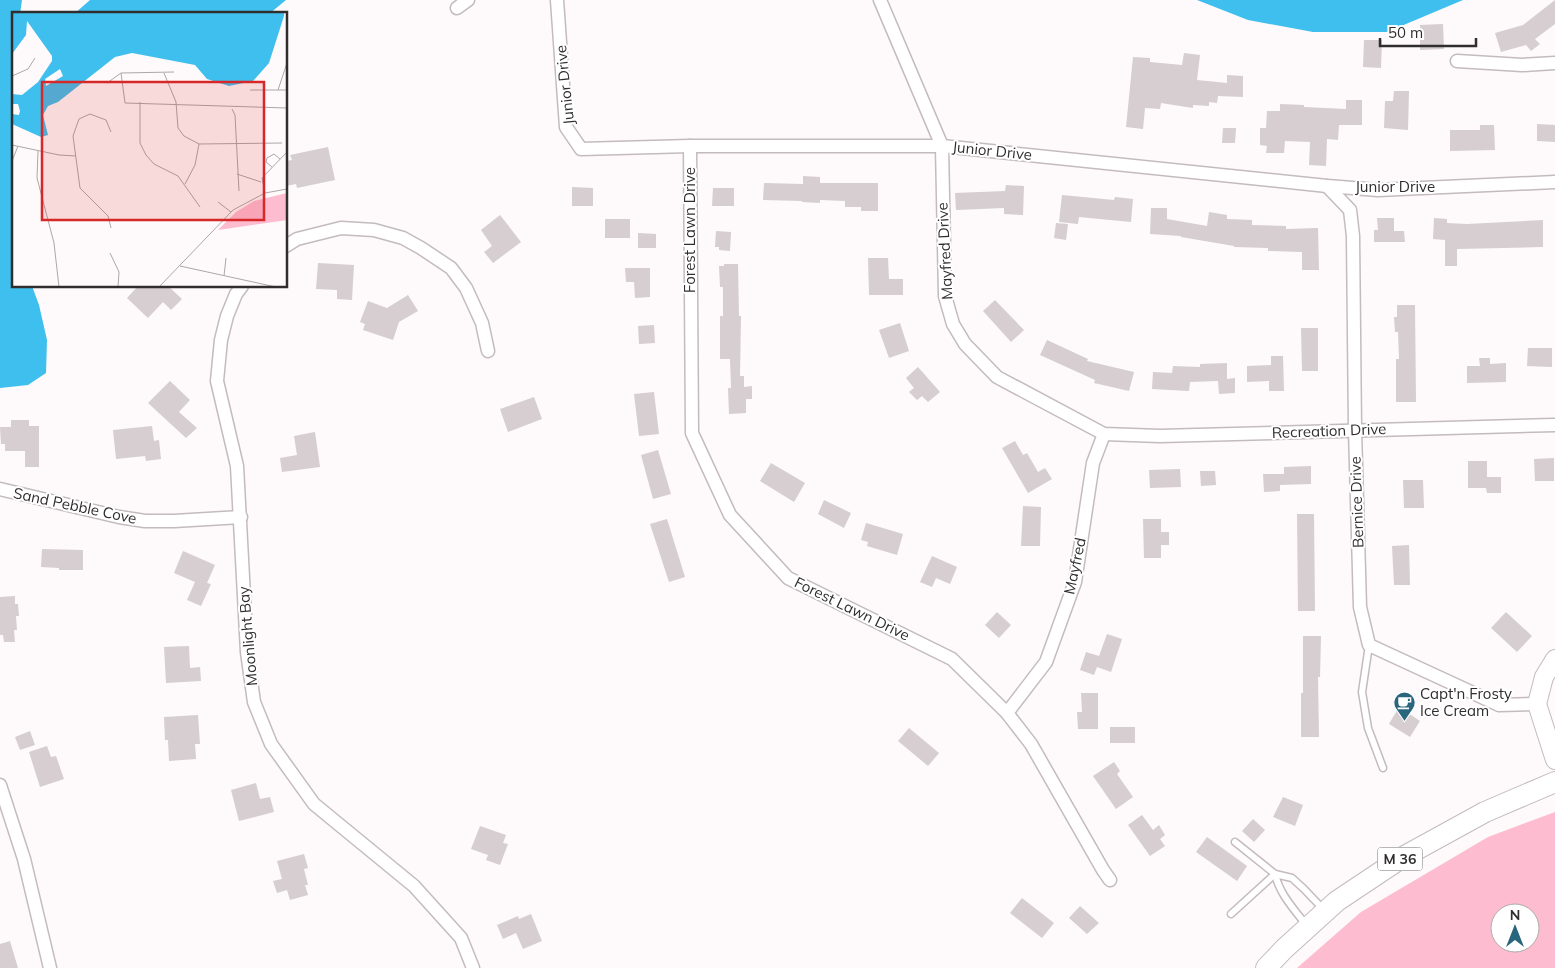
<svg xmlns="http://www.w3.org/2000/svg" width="1555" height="968" font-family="Mulish,sans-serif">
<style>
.green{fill:#febcd0;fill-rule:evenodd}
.water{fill:#3fbfee}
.building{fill:#d6ced0}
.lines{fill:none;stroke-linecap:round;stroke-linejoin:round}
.lane-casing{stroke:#c4bbbd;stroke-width:9}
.street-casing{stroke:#c4bbbd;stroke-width:15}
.secondary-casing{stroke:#c4bbbd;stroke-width:20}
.primary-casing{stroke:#c4bbbd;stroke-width:22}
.lane{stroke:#fff;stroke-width:6}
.street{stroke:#fff;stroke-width:12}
.secondary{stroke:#fff;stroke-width:18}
.primary{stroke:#fff;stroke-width:20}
.labels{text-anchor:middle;stroke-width:4;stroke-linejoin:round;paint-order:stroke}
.shield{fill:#fff;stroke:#6e6c6c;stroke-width:1}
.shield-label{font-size:14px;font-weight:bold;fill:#302d2d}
.street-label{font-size:15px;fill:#302d2d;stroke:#fff}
.poi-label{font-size:15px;fill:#302d2d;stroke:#fff;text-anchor:start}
.inset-road{fill:none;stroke:#aca7a8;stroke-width:1}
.view{fill:#d62828;fill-opacity:0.15;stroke:#d62828;stroke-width:2.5}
.inset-edge{fill:none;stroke:#302d2d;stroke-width:2.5}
</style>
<rect width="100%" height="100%" fill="#fef9fa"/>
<path class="green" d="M1555,812V968H1297L1361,912L1488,837ZM1500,913H1530V943H1500Z"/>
<g class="water">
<polygon points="0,0 22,0 20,14 14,14 14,220 12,234 14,238 14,286 32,286 39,305 47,340 46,373 28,385 0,388"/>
<polygon points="90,0 286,0 269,14 74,14"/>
<polygon points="1197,0 1463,0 1387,32 1313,32 1248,20"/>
</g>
<g class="building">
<polygon points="1555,0 1555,24 1535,39 1540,44 1531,51 1526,45 1501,52 1495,33 1523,25"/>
<polygon points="1443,24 1444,49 1420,50 1420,25"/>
<polygon points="1364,40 1382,40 1381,68 1363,67"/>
<polygon points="1184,53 1200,55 1197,80 1227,83 1227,75 1243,76 1243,97 1218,96 1217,103 1209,102 1209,106 1193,105 1193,108 1161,103 1160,109 1145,108 1143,129 1126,127 1133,57 1150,58 1150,62 1182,65"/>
<polygon points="1394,91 1409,91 1408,130 1384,128 1385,101 1393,101"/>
<polygon points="1346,100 1362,100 1362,125 1339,125 1338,140 1327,139 1326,166 1309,165 1310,142 1285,141 1284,153 1266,153 1267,146 1260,145 1260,128 1266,128 1267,111 1280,111 1280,104 1304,105 1304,107 1346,109"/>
<polygon points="1537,124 1555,125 1555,142 1537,141"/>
<polygon points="1480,125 1494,125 1495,150 1450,151 1450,130 1480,130"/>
<polygon points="1223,128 1236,128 1235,143 1222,143"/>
<polygon points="328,147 335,180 297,188 296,184 286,186 286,161 292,160 290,155"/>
<polygon points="803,176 820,177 820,183 878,183 878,211 861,211 861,207 845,207 845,201 820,200 820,203 802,202 802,201 763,200 764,183 803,184"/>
<polygon points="1006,185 1024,186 1023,215 1004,214 1004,208 956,210 955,193 1005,191"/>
<polygon points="572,187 593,188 593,206 572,206"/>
<polygon points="713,188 734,188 734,206 712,206"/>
<polygon points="1062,195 1114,200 1115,197 1133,199 1131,222 1079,217 1078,224 1059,222"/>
<polygon points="1151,208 1167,208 1167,219 1207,226 1209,212 1227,215 1227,219 1252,220 1252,225 1286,226 1286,229 1318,228 1319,270 1302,270 1302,252 1268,251 1268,248 1234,247 1234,246 1181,237 1181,236 1150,234"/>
<polygon points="500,215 521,242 493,263 484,252 492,246 481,230"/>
<polygon points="1377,218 1394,218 1394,231 1404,231 1405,242 1374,242 1374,230 1378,230"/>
<polygon points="1434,218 1447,219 1447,223 1467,224 1543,220 1543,247 1457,249 1457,266 1445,266 1445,240 1433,239"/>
<rect x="605" y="219" width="25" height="19"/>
<polygon points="1056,223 1068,224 1066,240 1054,238"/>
<polygon points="716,231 731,232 730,251 719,250 719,247 715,247"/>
<polygon points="638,233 656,234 656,248 638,248"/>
<polygon points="868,258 888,258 889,279 903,279 903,295 869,295"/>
<polygon points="318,263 354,265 352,300 337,299 337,290 316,289"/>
<polygon points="724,264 738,264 739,316 741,316 740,376 744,376 744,387 752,386 752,399 746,399 746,413 729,414 728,388 731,388 730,359 720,359 720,316 723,316 723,287 720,287 719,266 724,266"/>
<polygon points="625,268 650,268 650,297 635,298 634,282 626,282"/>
<polygon points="138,286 168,286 182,299 171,310 163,302 148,318 127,298"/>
<polygon points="408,295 418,311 399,322 393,340 363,330 365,324 360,322 368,301 387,308"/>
<polygon points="995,300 1024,330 1011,342 983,311"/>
<polygon points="1397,305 1415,305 1416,402 1396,402 1396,359 1399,359 1398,332 1395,332 1394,317 1397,317"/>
<polygon points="900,323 909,351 889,358 879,330"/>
<polygon points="654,325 655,343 639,344 638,326"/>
<polygon points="1301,328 1318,328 1318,371 1302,371"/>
<polygon points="1047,340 1088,359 1087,361 1134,372 1129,391 1094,383 1095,380 1040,355"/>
<polygon points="1528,348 1552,348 1552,367 1527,366"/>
<polygon points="1271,356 1283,356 1284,391 1269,391 1269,381 1247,382 1247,366 1271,365"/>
<polygon points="1479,358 1490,358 1490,364 1506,363 1506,382 1467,383 1467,366 1480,366"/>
<polygon points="1227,363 1227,379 1235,378 1235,393 1219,394 1218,381 1190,382 1189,391 1152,389 1153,372 1172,373 1173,366 1200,367 1200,364"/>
<polygon points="918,367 940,392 928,402 922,396 917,400 909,392 914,388 906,378"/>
<polygon points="170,381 190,400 179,412 197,428 186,438 148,403"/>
<polygon points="654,392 659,434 639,436 634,394"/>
<polygon points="534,397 542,419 508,432 500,409"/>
<polygon points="11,420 29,420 29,426 39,426 39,467 25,467 25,451 5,451 5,444 1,444 0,427 11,427"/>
<polygon points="152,426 154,441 159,440 161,459 146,461 145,456 116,459 113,430"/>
<polygon points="315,432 320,467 282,472 280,458 297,455 294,436"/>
<polygon points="1015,441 1023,455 1027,453 1038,472 1045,468 1052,479 1028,493 1002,448"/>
<polygon points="658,450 671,494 653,499 641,455"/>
<polygon points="1554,458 1554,481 1535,481 1534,459"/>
<polygon points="1468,461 1487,461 1487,477 1501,477 1501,493 1487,493 1486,488 1468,488"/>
<polygon points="771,463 805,483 794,502 760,481"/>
<polygon points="1311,466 1311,484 1280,485 1280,491 1264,492 1263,474 1284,474 1284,467"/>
<polygon points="1180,469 1181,487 1150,488 1149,470"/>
<polygon points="1200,471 1215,471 1216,485 1201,486"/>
<polygon points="1403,480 1423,480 1424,508 1404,508"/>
<polygon points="824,500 851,513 844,528 818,514"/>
<polygon points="1023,506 1041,507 1040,546 1021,546"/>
<polygon points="1297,514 1314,514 1315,611 1298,611"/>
<polygon points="667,519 685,577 669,582 650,524"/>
<polygon points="1143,519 1161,519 1161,532 1169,532 1169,545 1161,545 1161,558 1144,558"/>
<polygon points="866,523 903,534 897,555 867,546 868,542 861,540"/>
<polygon points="1409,545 1410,585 1394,585 1392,546"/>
<polygon points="42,549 83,550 83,570 59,570 59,568 41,567"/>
<polygon points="183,551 215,565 207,583 211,584 201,606 187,600 195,582 174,573"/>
<polygon points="932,556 957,567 950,584 936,578 932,587 920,582"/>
<polygon points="15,596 15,604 18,604 19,616 16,616 17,630 14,630 15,642 4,642 3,635 0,635 0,597"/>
<polygon points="997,612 1011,625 999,638 985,625"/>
<polygon points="1506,612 1532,636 1517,652 1491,628"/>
<polygon points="1107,634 1122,639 1111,672 1097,667 1094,675 1080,670 1086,652 1099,656"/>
<polygon points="1303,636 1321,636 1320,677 1318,677 1319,737 1301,737 1301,693 1303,693"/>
<polygon points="189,646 190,668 200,667 201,681 166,683 164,647"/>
<polygon points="1081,693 1098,693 1098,729 1078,729 1077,712 1082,712"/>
<polygon points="1399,707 1420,721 1410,737 1389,724"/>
<polygon points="198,715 200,744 195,744 196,759 169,761 168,740 165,740 164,717"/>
<rect x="1110" y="727" width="25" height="16"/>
<polygon points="909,728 939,753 928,766 898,741"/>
<polygon points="30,731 35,745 20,750 15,737"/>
<polygon points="47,746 51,757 56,756 64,779 40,787 29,752"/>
<polygon points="1114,762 1120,771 1117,774 1133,797 1116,809 1093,776"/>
<polygon points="256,783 260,799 270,797 274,812 239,821 231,790"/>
<polygon points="1283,797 1303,805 1295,826 1273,817"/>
<polygon points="1142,815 1153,830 1159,825 1165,835 1160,839 1165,846 1150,856 1128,825"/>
<polygon points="1253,819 1265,830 1254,842 1242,831"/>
<polygon points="480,826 506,835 503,843 508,844 500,865 486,860 488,855 471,849"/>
<polygon points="1207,837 1247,866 1237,881 1196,852"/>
<polygon points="304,854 308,868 304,869 308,885 305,885 308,895 290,900 287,890 277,893 273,881 282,879 277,861"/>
<polygon points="1022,898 1054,923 1042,938 1010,913"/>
<polygon points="1080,906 1099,923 1087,934 1069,918"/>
<polygon points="531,914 542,941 523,949 516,933 503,939 497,925 518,916 519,919"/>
<polygon points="10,941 18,968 0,968 0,944"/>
</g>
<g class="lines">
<defs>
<g id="lane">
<polyline points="1369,645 1362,692 1368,728 1383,768"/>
<polyline points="1235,842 1275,874 1292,878 1304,889 1324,910"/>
<path d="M1275,874C1280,895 1294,909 1307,926"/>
<polyline points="1231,914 1275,874"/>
</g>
<g id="street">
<polyline points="557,0 566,127 581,149 690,146 942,146 1327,186 1378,190 1555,182"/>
<polyline points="880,0 942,146 945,296 953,324 965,344 997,377 1104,434 1160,436 1555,425"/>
<polyline points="457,8 468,0"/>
<polyline points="1457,61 1522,65 1555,63"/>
<polyline points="690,146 692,433 730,515 788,578 952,659 1007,713 1031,744 1103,870 1110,880"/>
<polyline points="1327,186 1350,210 1353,236 1355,430 1360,607 1369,645 1499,705 1537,704"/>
<polyline points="286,246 297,239 341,228 374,230 403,238 421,248 451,268 466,288 482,323 488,351"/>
<polyline points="242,286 236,294 227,316 221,340 217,381 237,466 247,652 254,702 271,744 314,804 414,886 461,938 473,968"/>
<polyline points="0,489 119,517 145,521 174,521 241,517"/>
<polyline points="1007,713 1046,662 1075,582 1093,463 1104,434"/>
<polyline points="0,785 24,859 50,968"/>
</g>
<polyline id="secondary" points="1555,659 1544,677 1537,704 1555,760"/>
<polyline id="primary" points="1266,968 1284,949 1337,901 1403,857 1485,812 1555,782"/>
</defs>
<use href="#lane" class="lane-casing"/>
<use href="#street" class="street-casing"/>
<use href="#secondary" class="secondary-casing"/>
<use href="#primary" class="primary-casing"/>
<use href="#lane" class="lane"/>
<use href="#street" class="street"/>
<use href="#secondary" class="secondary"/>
<use href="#primary" class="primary"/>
</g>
<defs>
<symbol id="cafe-pin" viewBox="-11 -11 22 30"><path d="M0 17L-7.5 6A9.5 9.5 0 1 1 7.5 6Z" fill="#29657c" stroke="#fff"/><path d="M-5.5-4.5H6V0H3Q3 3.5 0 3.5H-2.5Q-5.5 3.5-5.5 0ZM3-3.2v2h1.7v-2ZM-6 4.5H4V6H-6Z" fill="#fff"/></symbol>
</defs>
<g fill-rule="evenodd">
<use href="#cafe-pin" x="1392" y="690" width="25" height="34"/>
</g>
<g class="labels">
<rect class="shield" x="1377.5" y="847.5" width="45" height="23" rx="4"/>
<g class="shield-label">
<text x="1400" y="864">M 36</text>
</g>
<g class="street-label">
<text transform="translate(565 85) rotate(-96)" y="5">Junior Drive</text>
<text transform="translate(992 151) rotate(6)" y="5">Junior Drive</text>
<text x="1395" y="192">Junior Drive</text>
<text transform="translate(690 230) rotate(-90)" y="5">Forest Lawn Drive</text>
<text transform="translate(945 251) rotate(-93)" y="5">Mayfred Drive</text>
<text transform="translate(1329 431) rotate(-2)" y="5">Recreation Drive</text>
<text transform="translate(1357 502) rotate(-92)" y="5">Bernice Drive</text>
<text transform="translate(75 506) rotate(12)" y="5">Sand Pebble Cove</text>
<text transform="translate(1075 566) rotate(-78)" y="5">Mayfred</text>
<text transform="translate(852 609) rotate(26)" y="5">Forest Lawn Drive</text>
<text transform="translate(248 636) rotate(-95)" y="5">Moonlight Bay</text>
</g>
<g class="poi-label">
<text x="1420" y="699">Capt'n Frosty<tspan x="1420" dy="17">Ice Cream</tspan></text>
</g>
</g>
<g transform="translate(12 12)">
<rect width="275" height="275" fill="#fef9fa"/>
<path d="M275,181V208L206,218L224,200L242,189Z" fill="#febcd0"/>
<path d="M0,0H272V4L257,51L241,69L217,74L195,67L183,53L120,41L103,45L46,90L36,94L31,103L36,123L29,125L0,112V102L7,103L8,99L6,92H0V82L10,83L26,70L40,49V44L15,9L14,23L0,42ZM48,57L51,64L34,74L33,67Z" fill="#3fbfee" fill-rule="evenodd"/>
<path class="inset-road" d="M109,61L113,91L275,96M152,61L164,90L166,116L172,124L187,132L270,131M0,64L16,57L23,46M95,71L109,61L162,60M238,78H275M266,78L275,51M128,90V131L134,143L142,152L166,164L188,195M220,97L223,103L227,179M99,120L94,108L78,102L67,107L61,124L68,176L96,204L99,216M0,133L47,143L64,144M26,139L25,166L42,231L47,275M0,149L6,134M260,155L254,150L255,146L262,142L268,147M225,162L249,170M173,172L183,153L187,132M253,181L250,166L275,140M206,190L219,200M98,241L107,260L106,275M168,254L264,275M212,264L214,246M147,275L221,198L253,181L275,177"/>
<path class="view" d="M30,70H252V208H30Z"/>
<rect width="275" height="275" class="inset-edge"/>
</g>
<g transform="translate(1515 928)"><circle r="24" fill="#ffffff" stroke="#acabab"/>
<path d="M0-4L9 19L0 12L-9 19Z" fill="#29657c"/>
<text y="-8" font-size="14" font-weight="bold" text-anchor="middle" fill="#302d2d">N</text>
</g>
<path d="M1380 38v8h96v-8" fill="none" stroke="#302d2d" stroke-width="2.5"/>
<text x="1388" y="38" font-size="15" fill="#302d2d" stroke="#ffffff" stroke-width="4" paint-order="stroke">50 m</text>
</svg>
